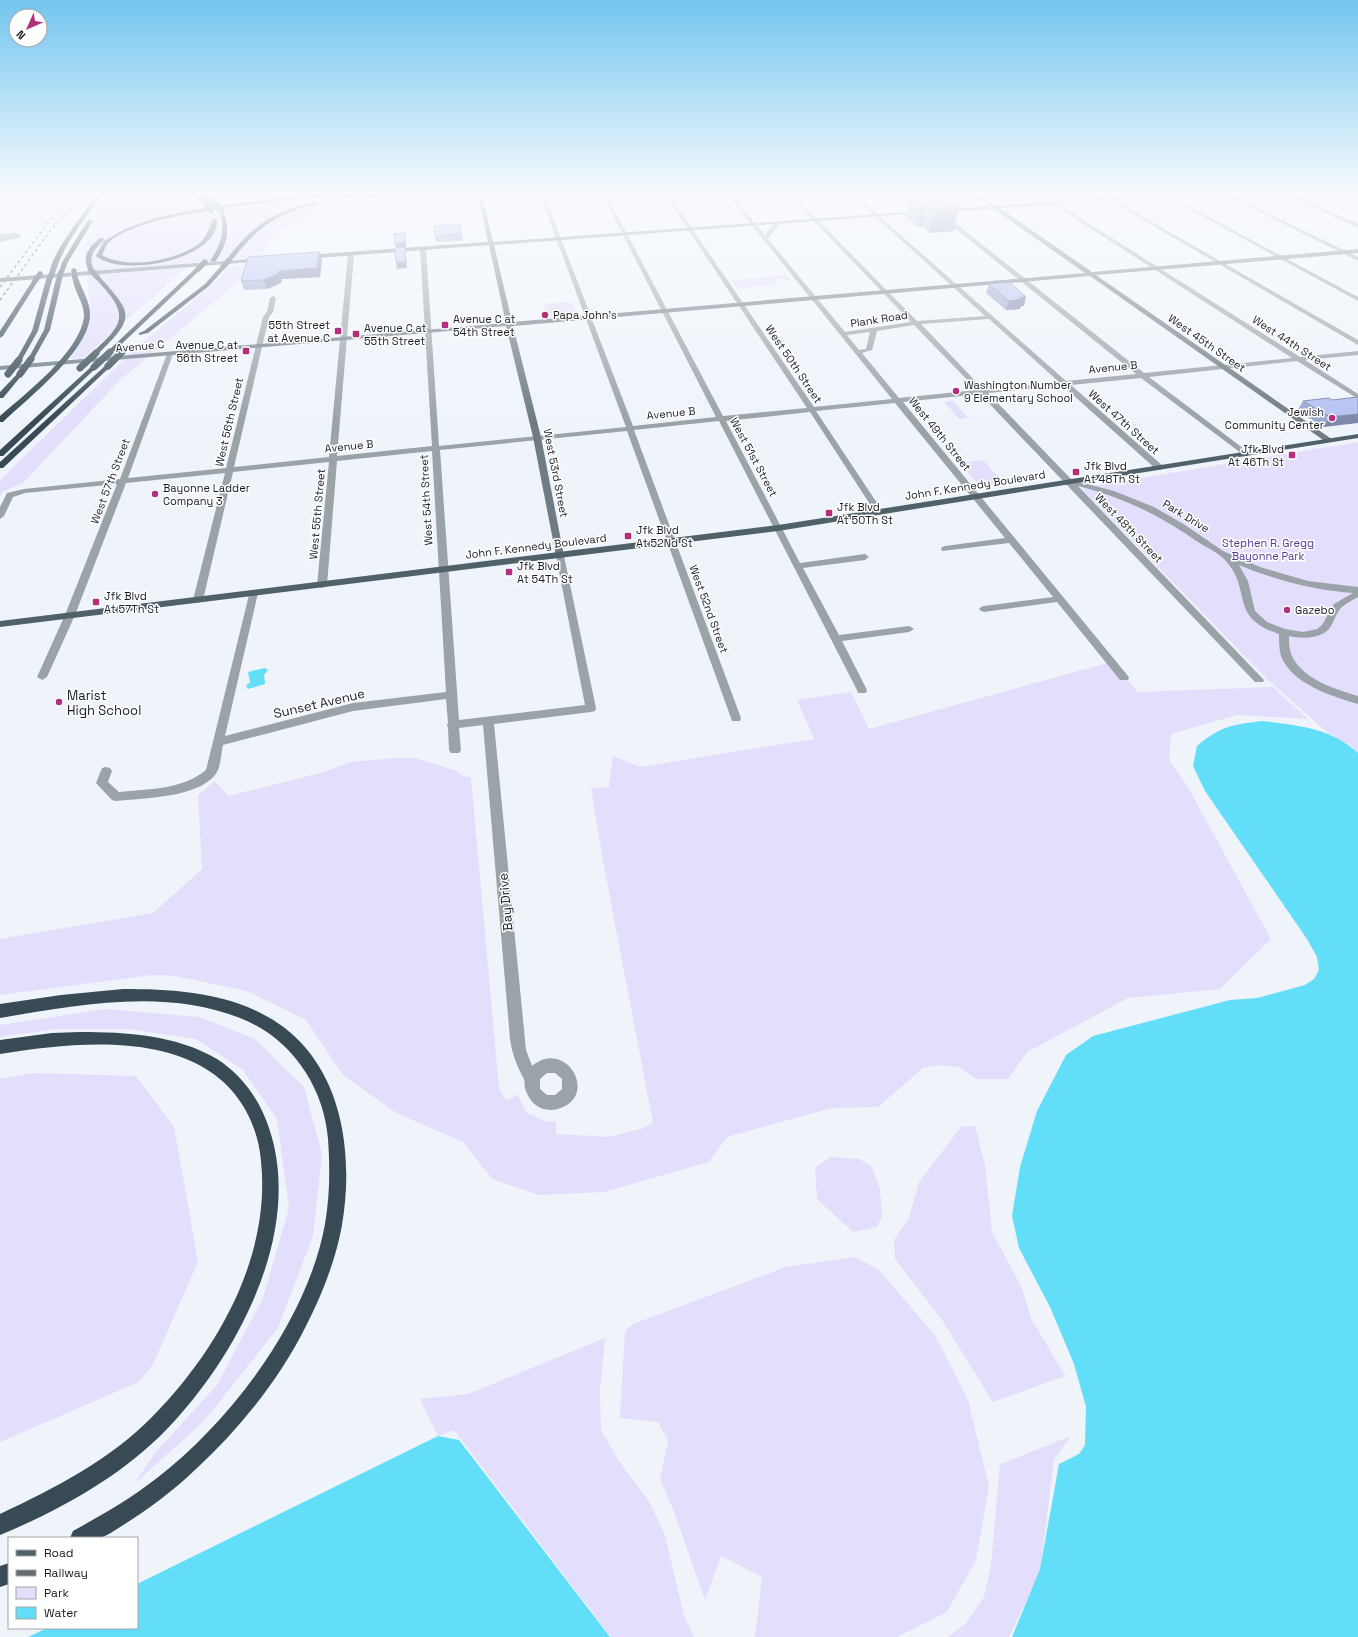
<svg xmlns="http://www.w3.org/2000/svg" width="1358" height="1637" font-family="'Space Grotesk',sans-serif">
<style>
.green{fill:#e2defc}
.water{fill:#63def9}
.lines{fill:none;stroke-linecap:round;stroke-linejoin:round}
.street{fill:#9aa3a8;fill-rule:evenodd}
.secondary{fill:#6f7c84;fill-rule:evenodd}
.primary{fill:#51616a;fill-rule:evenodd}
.highway{fill:#384a54;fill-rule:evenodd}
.rail{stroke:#64696f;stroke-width:1.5;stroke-dasharray:3 3;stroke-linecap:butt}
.highway-bridge-far1{stroke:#384a54;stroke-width:5.5}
.highway-bridge{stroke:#384a54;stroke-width:7}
.wall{fill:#9ca8d1}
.shaded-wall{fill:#7f88aa}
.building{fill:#b5c3f3;stroke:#7f88aa}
.poi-dot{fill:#b2307b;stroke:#fff;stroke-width:1.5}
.labels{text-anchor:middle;stroke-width:3;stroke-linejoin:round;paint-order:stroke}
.far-poi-label{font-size:11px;fill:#181d23;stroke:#fff;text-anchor:start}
.far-street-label{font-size:11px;fill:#181d23;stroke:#fff}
.far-park-label{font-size:11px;fill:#523996;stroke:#fff}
.poi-label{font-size:13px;fill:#181d23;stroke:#fff;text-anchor:start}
.street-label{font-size:13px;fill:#181d23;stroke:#fff}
</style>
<rect width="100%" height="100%" fill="#eff4fb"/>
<g class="green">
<path d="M116,192H180L200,213L264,202L303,198L318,203L347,202L465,193L474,196V199L336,209C294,216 284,226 258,257L192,263L82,359H69L91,318L85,248L100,206Z"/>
<polygon points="250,265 238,282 120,380 23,483 2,492 0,497 0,481 6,474 137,347 217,281 229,266"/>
<polygon points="786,275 791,280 777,279 774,285 737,288 731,280"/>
<polygon points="572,302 576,312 572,314 547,316 544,304"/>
<polygon points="953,401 968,418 959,419 944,402"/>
<polygon points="1358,442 1358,753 1350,745 1329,734 1267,679 1081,488"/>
<polygon points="983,460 1003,483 979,486 960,463"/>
<polygon points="1111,662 1138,692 1273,687 1308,719 1237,715 1171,734 1169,760 1188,787 1271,939 1220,989 1128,998 1027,1052 1008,1079 976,1079 959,1067 939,1065 923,1068 878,1107 832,1108 727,1137 709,1162 604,1192 539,1195 492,1179 463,1142 396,1113 342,1074 306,1020 247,991 175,976 152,975 0,995 0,939 153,913 202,869 198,795 215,781 229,796 321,773 351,762 394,758 415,758 457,771 463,776 471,777 499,1088 506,1100 518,1095 527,1113 545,1121 556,1122 556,1134 608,1137 640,1129 653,1123 604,866 591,788 609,787 613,756 640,767 814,739 797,700 851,692 869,729"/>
<polygon points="106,1009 199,1017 255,1039 304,1087 322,1154 313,1236 278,1328 204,1421 134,1484 155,1453 217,1385 263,1298 289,1208 277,1119 243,1070 196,1039 128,1029 56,1029 0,1037 0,1025"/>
<polygon points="32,1073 136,1076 174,1127 198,1262 153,1364 139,1382 0,1442 0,1079"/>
<polygon points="975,1126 985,1165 992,1232 1022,1288 1031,1318 1065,1376 993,1402 942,1320 895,1259 894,1240 909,1218 919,1182 961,1127"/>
<polygon points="830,1157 859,1159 871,1166 880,1189 882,1216 877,1227 853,1232 817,1199 815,1168"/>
<polygon points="854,1257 878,1269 935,1335 968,1400 989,1486 976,1560 947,1612 897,1637 755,1637 762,1577 721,1556 705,1600 673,1509 660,1480 668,1441 658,1422 620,1418 625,1331 633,1324 786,1267"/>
<polygon points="605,1338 600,1390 601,1430 619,1461 650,1503 665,1535 684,1616 694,1637 611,1637 454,1430 438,1436 420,1399 468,1394"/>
<polygon points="1071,1436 1054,1460 1040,1572 1009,1637 948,1637 966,1623 984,1597 991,1565 1000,1464"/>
</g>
<g class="water">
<polygon points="265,668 268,670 264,675 265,684 248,689 246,686 250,682 248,672"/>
<path d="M1262,721C1296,725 1332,728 1358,753V1637H1012L1040,1569L1059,1464L1079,1454L1085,1445L1086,1407L1074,1364L1050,1307L1019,1248L1012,1216L1020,1167L1037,1111L1066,1055L1093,1036L1230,1000L1257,998L1305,985L1314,979L1319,970L1317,957L1307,939L1205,791L1193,766L1197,746C1221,726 1231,725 1262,721Z"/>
<polygon points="438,1436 459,1440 610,1637 28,1637 47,1628 137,1628 137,1584"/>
</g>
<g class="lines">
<g class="street">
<path d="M539,192H543L633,426L716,417L601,192H605L723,416L807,408L663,192H667L814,407L892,399L725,192H729L765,235L775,222H779L780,223L768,239L845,332L911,322L786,192H790L917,321L985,316L848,192H852L1066,381L1136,374L941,217V215H945L1144,373L1292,358L1034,192H1039L1300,357L1358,351V355L1305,360L1358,394V399L1297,361L1149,377L1248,452V456H1245L1141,378L1071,385L1163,466L1164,468L1160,470H1157L1063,386L988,393L1072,480L1114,491L1154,507L1185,525L1223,551L1260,567L1308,581L1358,587V597C1351,601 1342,605 1338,612C1334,618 1333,624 1329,629C1320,639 1301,639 1289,636C1289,643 1289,651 1293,658C1305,680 1335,689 1358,696V704C1331,696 1292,684 1281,656C1279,649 1279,641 1279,634C1226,616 1255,590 1223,558C1218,553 1208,548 1201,544C1163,517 1123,497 1078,486L1264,680L1263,682H1255L980,394L903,402L1128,676L1129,678L1128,680H1120L1057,602L984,612L981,611L979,609L981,607L984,606L1053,597L1009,543L942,551L941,549L942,547L945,546L1005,538L895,403L816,411L883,512L879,515L875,512L810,412L726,421L800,563L865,554L869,557L865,560L803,568L839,635L909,626L914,629L909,632L842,641L867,690L866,693H858L857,690L719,421L634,430L741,718L740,721H732L731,718L627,431L440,450L459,720L585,705L556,556L560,553L564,556L596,708L595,711L591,712L494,724L526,1050L532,1066C564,1039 596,1090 565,1106C548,1115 532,1108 526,1091C524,1087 525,1082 524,1079C517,1066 512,1054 510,1039L483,725L459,728L461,750L459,753H451L449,750L448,728L447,725L448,723L446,699L353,711L223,745C221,753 221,768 215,775C197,798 143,798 116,801L112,800L96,783L102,768L106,767L110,768L112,771L108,782L119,792C148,789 182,790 206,770L250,591L253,590L258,593L225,736L353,703L446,692L432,451L337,461L327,585L322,588L317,585L329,462L233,472L203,600L198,603L193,600L225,473L126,483L75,615L47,677L42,680L37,677L65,615L117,484L25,493L13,497L4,516L0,519V507L7,493L24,489L120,479L167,354L170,352L173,354L128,478L226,468L263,317L267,312L270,298L273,296L276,298L273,312L269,317L234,467L329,457L348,254L351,252L354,254L337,456L432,446L420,249L423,247L426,249L439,446L626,427ZM989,319L1059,382L984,390L921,324ZM914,325L977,390L899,398L862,353L872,350L877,331ZM870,332L866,349L859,350L847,335ZM1239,565C1275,580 1314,590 1353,593L1334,604L1322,625L1317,629L1303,632L1285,629L1267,622L1255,611L1248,581ZM547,1073H555L562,1079V1089L555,1095H547L540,1089V1079Z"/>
<polygon points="910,192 914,192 931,204 927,205"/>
<polygon points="1095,192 1100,192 1358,340 1358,345"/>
<polygon points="1157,192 1162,192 1358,297 1358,301"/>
<polygon points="1219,192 1224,192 1358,257 1358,261"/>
<polygon points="1280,192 1285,192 1358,224 1358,228"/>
<polygon points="1343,192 1348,192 1358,195 1358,198"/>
<polygon points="17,233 20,235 20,238 0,242 0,238 8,237 0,238 0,234"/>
</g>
<g class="secondary">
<polygon points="481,192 485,192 482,195 493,242 921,211 923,212 921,213 494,245 512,322 1085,273 994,209 944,212 942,211 944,210 990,206 971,192 975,192 996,206 1212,192 1210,193 1000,208 1092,272 1358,249 1358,253 1096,275 1333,440 1332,442 1326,442 1090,276 513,326 541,437 564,556 560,559 556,556 533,437 506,326 0,370 0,366 506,323 489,245 305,259 302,257 305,255 488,242 478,195"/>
<polygon points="263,258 266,260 265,261 0,282 0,278"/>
</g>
<polygon class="primary" points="1358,434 1358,438 778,531 0,627 0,621 778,525"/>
<g class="highway">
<path d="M99,192H103C86,218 64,243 55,273L50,274C48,257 88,208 99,192Z"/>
<polygon points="218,192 260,194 262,195 260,196 237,196"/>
<path d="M429,192H472L482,195L480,196L468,193H443L354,199C341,192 252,204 232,207L221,209L223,210C231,230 227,245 215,262L210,261C221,244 226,230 219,210L220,209C189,214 134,221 109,242C106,245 104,251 102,255C127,270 177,261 200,243C207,237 209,227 213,219H217C220,260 122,278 96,256L104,241L125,229L155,218L194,210L232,204L297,197L332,195L363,196Z"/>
<path d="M316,202L318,204C274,214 259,227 231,261L226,260C253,225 273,211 316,202Z"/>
<polygon points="88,220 93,221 68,262 64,272 59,273 62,262"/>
<path d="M100,238L105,239C95,249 87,256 94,270L89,271C81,257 89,247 100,238Z"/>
<polygon points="221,266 226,267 209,286 148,333 139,335 139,333 144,331 205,284"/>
<polygon points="196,268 201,269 112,353 108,353 108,351"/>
<path d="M95,276H99C133,314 136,317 98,354L96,355L93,353C99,345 108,339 114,330C129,311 108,293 95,278Z"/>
<polygon points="59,277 62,279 50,330 33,360 29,360 28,359 44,330 56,279"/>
<path d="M73,277L78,278C82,290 91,303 90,316C88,352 28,398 3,422H0V416C26,393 79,353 84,317C85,303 72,289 73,277Z"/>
<polygon points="49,278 52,280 38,331 21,361 17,361 16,360 32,331 46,280"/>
<polygon points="33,280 38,281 3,336 0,338 0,331"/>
<polygon points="106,365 111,366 3,468 0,468 0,462"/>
<polygon points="92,366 97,367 3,456 0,456 0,450"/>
<polygon points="20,372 22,373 22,375 3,398 0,398 0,392 18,373"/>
<path d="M123,989C173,989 224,992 268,1017C341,1058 355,1149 342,1225C336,1259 322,1295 306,1326C279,1380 240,1428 196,1469C172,1492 146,1511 117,1529C112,1532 105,1537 99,1538C90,1539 79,1538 70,1538L73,1531C102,1515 130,1499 157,1478C232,1420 308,1319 325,1224C330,1195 330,1168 328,1139C324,1086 290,1037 240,1018C163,988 79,1005 0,1018V1004L61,995Z"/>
<path d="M80,1032C127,1032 176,1035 217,1059C242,1075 260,1100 269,1128C304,1231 238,1355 167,1429C122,1476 60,1510 0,1535V1514C55,1488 110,1460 153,1416C218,1350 271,1256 261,1161C258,1124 239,1089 206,1069C148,1034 64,1044 0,1054V1040L52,1033Z"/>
<polygon points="9,1563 9,1584 0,1587 0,1566"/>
</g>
<g class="rail">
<polyline points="0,287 50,220 64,206 71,192"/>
<polyline points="0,300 53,227 85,194"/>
</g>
<g class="highway-bridge-far1">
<polyline points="193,192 207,204 211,211"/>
<polyline points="204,192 221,210"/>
<polyline points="223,267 229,260"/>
<polyline points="198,269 205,262"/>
<polyline points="91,270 97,277"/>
<polyline points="74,271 75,278"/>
<polyline points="59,279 61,272"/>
<polyline points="49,280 52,273"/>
<polyline points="35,281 40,274"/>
</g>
<g class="highway-bridge">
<polyline points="108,366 123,351"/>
<polyline points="94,367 110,352"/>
<polyline points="80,368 96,353"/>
<polyline points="8,374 19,360"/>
<polyline points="20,374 31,359"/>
</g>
</g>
<g class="wall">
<polygon points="909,195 959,208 954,231 930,233 923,227 917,227 905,217"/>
<polygon points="460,224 463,241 436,242 435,236"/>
<polygon points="319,252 322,260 320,277 282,279 281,283 267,289 244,290 241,281"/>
<polygon points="989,284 1024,306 1021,306 1020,309 1006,310 986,293"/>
<polygon points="1358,397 1324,427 1297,411 1303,401 1332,400"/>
</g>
<g class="shaded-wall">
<polygon points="921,204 927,204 923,227 917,227"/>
<polygon points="959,208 954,231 930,233 935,210"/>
<polygon points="405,233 406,237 406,247 405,247 406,254 407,268 397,269 396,262 396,248 395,244"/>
<polygon points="319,252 322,260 320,277 282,279 281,283 267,289 264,280 279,271"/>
<polygon points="1020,297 1026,297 1024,306 1021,306 1020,309 1006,310 1009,301"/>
<polygon points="1358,414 1358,423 1324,427 1330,417"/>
</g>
<g class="building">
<polygon points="938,193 959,208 935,210 927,204 921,204 909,195"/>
<polygon points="460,224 461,234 435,236 434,226"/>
<polygon points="405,233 405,243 395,244 394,234"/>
<polygon points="405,247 406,262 396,262 395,248"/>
<polygon points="319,252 317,268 279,271 278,274 264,280 241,281 248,257"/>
<polygon points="1009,282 1026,297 1020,297 1022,299 1009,301 989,284"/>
<polygon points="1358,397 1358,414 1330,417 1303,401 1329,398 1332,400"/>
</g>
<linearGradient id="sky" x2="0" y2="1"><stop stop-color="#73c5ef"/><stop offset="0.46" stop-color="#f8fafd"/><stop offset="1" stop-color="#f8fafd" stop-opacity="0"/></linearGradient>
<rect width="1358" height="421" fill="url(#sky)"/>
<g class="poi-dot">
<circle cx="545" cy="315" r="4"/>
<rect x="441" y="321" width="8" height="8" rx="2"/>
<rect x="334" y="327" width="8" height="8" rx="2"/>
<rect x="352" y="330" width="8" height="8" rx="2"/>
<rect x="242" y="347" width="8" height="8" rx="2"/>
<circle cx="956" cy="391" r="4"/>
<circle cx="1332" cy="418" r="4"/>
<rect x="1288" y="451" width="8" height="8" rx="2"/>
<rect x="1072" y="468" width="8" height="8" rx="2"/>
<circle cx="155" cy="494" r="4"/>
<rect x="825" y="509" width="8" height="8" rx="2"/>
<rect x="624" y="532" width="8" height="8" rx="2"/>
<rect x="505" y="568" width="8" height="8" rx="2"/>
<rect x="92" y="598" width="8" height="8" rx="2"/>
<circle cx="1287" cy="610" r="4"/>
<circle cx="59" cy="702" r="4"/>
</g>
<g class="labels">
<g class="far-poi-label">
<text x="553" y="319">Papa John's</text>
<text x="453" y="323">Avenue C at<tspan x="453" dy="13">54th Street</tspan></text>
<text x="330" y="329" text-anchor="end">55th Street<tspan x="330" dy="13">at Avenue C</tspan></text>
<text x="364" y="332">Avenue C at<tspan x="364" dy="13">55th Street</tspan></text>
<text x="238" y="349" text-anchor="end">Avenue C at<tspan x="238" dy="13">56th Street</tspan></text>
<text x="964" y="389">Washington Number<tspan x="964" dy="13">9 Elementary School</tspan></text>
<text x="1324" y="416" text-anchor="end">Jewish<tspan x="1324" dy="13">Community Center</tspan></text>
<text x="1284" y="453" text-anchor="end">Jfk Blvd<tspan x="1284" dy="13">At 46Th St</tspan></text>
<text x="1084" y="470">Jfk Blvd<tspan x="1084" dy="13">At 48Th St</tspan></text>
<text x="163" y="492">Bayonne Ladder<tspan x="163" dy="13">Company 3</tspan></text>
<text x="837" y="511">Jfk Blvd<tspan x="837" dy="13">At 50Th St</tspan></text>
<text x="636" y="534">Jfk Blvd<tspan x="636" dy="13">At 52Nd St</tspan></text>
<text x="517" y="570">Jfk Blvd<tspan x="517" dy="13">At 54Th St</tspan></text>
<text x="104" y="600">Jfk Blvd<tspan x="104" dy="13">At 57Th St</tspan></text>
<text x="1295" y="614">Gazebo</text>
</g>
<g class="far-street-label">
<text transform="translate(879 319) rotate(-9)" y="4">Plank Road</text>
<text transform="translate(1207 343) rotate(35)" y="4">West 45th Street</text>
<text transform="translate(1292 343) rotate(33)" y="4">West 44th Street</text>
<text transform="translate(140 346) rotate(-5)" y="4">Avenue C</text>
<text transform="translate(794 364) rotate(56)" y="4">West 50th Street</text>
<text transform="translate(1113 367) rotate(-6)" y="4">Avenue B</text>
<text transform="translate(671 413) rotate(-6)" y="4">Avenue B</text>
<text transform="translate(229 422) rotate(-77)" y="4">West 56th Street</text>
<text transform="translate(1124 422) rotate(42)" y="4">West 47th Street</text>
<text transform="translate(940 434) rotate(51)" y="4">West 49th Street</text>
<text transform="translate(349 446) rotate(-6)" y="4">Avenue B</text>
<text transform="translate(754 457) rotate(62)" y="4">West 51st Street</text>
<text transform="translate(556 473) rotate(79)" y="4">West 53rd Street</text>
<text transform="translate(110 481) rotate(-69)" y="4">West 57th Street</text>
<text transform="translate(975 485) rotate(-9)" y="4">John F. Kennedy Boulevard</text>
<text transform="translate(426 500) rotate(-93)" y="4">West 54th Street</text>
<text transform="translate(317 514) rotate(-85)" y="4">West 55th Street</text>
<text transform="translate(1186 516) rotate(31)" y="4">Park Drive</text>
<text transform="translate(1129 528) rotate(46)" y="4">West 48th Street</text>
<text transform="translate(536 546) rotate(-7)" y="4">John F. Kennedy Boulevard</text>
<text transform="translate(709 609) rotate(70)" y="4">West 52nd Street</text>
</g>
<g class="far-park-label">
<text x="1268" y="547">Stephen R. Gregg<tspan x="1268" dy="13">Bayonne Park</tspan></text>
</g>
<g class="poi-label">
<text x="67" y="700">Marist<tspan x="67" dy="15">High School</tspan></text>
</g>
<g class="street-label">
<text transform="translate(319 703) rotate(-13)" y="5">Sunset Avenue</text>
<text transform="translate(505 902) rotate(-95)" y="5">Bay Drive</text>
</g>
</g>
<rect x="8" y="1537" width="130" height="92" fill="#ffffff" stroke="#a3a5a7"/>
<rect x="16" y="1550" width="20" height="6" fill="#51616a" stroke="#a3a5a7"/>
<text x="44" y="1557" font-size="12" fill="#181d23">Road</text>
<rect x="16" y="1570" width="20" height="6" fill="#64696f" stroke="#a3a5a7"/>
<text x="44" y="1577" font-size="12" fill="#181d23">Railway</text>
<rect x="16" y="1587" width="20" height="12" fill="#e2defc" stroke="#a3a5a7"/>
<text x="44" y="1597" font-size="12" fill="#181d23">Park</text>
<rect x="16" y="1607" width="20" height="12" fill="#63def9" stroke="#a3a5a7"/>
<text x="44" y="1617" font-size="12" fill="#181d23">Water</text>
<g transform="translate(28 28) rotate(225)"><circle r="19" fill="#ffffff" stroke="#a3a5a7"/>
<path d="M0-3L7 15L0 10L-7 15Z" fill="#b2307b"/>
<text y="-6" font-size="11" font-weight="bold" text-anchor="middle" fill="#181d23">N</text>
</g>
</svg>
